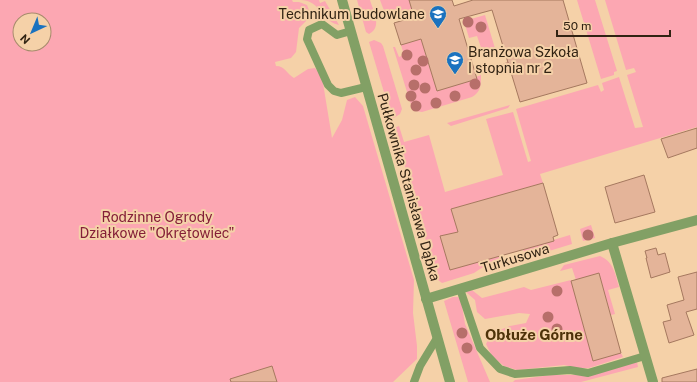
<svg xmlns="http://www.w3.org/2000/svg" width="697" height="382" font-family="'Public Sans',sans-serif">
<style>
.green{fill:#fca7b2;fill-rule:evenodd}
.building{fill:#e4b499;stroke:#a5785f}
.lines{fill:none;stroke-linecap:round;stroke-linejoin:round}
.service{stroke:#82a065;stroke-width:8}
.minor{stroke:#82a065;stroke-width:10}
.tertiary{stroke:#82a065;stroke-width:10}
.tree{fill:#b76f6a}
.labels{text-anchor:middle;stroke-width:4;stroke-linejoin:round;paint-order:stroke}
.poi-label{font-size:14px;fill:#312313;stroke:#f5d1a8;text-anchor:end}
.street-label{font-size:14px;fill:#312313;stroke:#f5d1a8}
.park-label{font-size:14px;fill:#841e38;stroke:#f5d1a8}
.neighbourhood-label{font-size:15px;font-weight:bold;fill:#4e3209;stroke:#f5d1a8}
</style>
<rect width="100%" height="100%" fill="#f5d1a8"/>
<g class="green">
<path d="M0,0H292L293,2H299L307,5L310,13L309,18L299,28L296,52L291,58L275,62L276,66C285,66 287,74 294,78L308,69L315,68L322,77L332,138L342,120L347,100L355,97L363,106L414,280L413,313L417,346V359L393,382H0ZM20,20H44V44H20Z"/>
<path d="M301,0H319L320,3L325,1L339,25C336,24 332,23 330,21C319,12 317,1 301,0Z"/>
<path d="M357,0H370C373,11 383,27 369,34L366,32Z"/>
<polygon points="380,0 409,0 412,10 390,17 386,16"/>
<polygon points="577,0 595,0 617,71 614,72 614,75 601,79"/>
<polygon points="605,0 697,0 697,127 540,174 543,183 451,209 458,232 441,237 450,270 503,255 502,258 486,265 474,273 442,283 438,280 436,276 394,128 399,126 404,142 429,135 445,192 503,175 486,119 513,112 528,162 531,161 516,109 598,85 601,92 604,90 602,83 619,77 635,128 643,127 627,75 636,72 634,68 626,70"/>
<polygon points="485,15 497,55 485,59 477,36 469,38 464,21"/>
<path d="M421,39L437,91L476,79V77L481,75C481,85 481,92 472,97L422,112L416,111L412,108L393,47H395L399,57L404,55L401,45Z"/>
<polygon points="374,40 381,43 383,46 402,109 400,114 392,119 369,42"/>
<polygon points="510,105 508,108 451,126 447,123"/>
<polygon points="591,225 595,238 583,241 580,229"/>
<polygon points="570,235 572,244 526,258 523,249"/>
<path d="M600,256C614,262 615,274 619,287L608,290L615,314L611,315L599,273L576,280L572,268L560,271L564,265Z"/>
<polygon points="571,280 593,361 621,353 623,357 589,368 578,368 564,365 517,370 504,366 492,356 486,344 492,333 510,326 526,323 530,314 519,313 485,319 477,312 475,300 466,292 472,290 482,298 524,287 531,290"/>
<polygon points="453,297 458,297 461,300 465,324 490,382 468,382 444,301"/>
<polygon points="637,362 638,367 581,382 513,382 515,380 551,375 583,375"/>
</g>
<g class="building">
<polygon points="409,0 452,0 454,6 473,0 563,0 587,83 520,102 492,10 459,19 477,79 437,91 421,39 401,45 394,23 414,17"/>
<polygon points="697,128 697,148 668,158 661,139"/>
<polygon points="644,175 655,212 615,223 605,187"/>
<polygon points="543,183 558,235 553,237 554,241 450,270 440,236 458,232 451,209"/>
<polygon points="656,248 658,255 665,253 670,272 651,278 646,258 647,258 645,251"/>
<polygon points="697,272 697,309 686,312 694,335 669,343 663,322 671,320 667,305 684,300 678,277"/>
<polygon points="599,273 621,353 593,361 571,281"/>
<polygon points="272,366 277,382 231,382 230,379"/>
<polygon points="697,369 697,382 662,382 662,378"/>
</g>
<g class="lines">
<g class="service">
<polyline points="351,31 337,35 322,24 309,30 307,39 328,85 334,91 341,93 366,87"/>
<polyline points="460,289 480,348 500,369 515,374 570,370 588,373 645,356"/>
<polyline points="414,382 420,366 437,338"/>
</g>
<g class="minor">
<polyline points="612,243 653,382"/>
<polyline points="426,299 612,243 697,220"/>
</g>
<polyline class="tertiary" points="342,0 450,382"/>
</g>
<g class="tree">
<circle cx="468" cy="22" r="5.5"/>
<circle cx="481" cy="27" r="5.5"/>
<circle cx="407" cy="55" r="5.5"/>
<circle cx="423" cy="61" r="5.5"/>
<circle cx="507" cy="68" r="5.5"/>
<circle cx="416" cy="70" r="5.5"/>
<circle cx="475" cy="84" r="5.5"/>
<circle cx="414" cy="85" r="5.5"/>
<circle cx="425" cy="88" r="5.5"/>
<circle cx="411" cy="96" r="5.5"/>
<circle cx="455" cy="96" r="5.5"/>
<circle cx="436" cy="103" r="5.5"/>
<circle cx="416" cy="106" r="5.5"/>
<circle cx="588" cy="235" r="5.5"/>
<circle cx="557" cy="291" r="5.5"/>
<circle cx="548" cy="317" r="5.5"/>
<circle cx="557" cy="329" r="5.5"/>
<circle cx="462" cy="333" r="5.5"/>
<circle cx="467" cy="348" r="5.5"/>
</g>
<defs>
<symbol id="school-pin" viewBox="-11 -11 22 30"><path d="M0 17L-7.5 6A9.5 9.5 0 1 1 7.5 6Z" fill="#1a72bf" stroke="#f5d1a8"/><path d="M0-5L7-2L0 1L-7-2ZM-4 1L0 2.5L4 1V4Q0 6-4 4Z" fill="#fff"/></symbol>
</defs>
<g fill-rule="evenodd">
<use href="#school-pin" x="428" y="4" width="20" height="27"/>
<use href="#school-pin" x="445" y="50" width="20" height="27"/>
</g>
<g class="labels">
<g class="poi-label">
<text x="425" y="19">Technikum Budowlane</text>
<text x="468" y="57" text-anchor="start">Branżowa Szkoła<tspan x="468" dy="16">I stopnia nr 2</tspan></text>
</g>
<g class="street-label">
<text transform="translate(409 187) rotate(74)" y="5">Pułkownika Stanisława Dąbka</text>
<text transform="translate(515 258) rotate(-17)" y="5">Turkusowa</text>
</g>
<g class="park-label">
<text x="157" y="222">Rodzinne Ogrody<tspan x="157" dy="16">Działkowe "Okrętowiec"</tspan></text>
</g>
<g class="neighbourhood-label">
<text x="534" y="340">Obłuże Górne</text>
</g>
</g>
<g transform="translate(32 32) rotate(224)"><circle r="19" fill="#f5d1a8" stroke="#a78b6c"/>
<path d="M0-3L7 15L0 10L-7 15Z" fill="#1a72bf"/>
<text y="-6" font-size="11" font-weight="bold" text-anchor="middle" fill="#312313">N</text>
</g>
<path d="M557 30v6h113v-6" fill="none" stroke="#312313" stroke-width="2"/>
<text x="563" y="30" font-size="12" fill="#312313" stroke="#f5d1a8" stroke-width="3" paint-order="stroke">50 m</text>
</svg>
